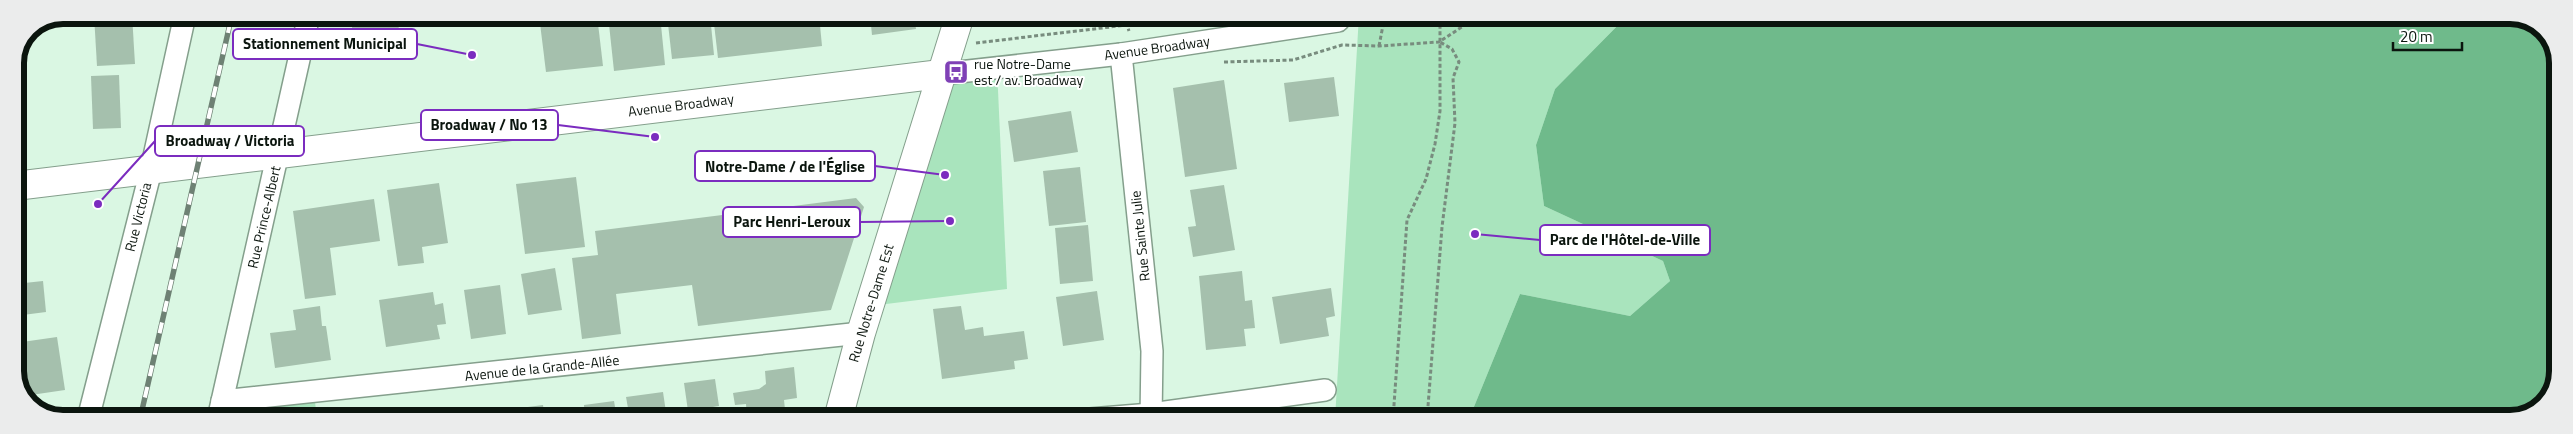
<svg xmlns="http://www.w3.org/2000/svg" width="2573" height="434" font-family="'Titillium Web',sans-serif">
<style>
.green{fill:#a9e4bd}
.water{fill:#6fba8b}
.building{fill:#a5c0ad}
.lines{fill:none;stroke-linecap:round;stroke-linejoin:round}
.street-casing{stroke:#849f8c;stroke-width:24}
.secondary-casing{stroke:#849f8c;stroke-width:30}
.path{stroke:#788c7e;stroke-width:3;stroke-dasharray:4 2.5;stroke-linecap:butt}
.street{stroke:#fff;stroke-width:21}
.secondary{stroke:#fff;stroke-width:28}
.rail-casing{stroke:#6e8174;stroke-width:5.5}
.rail{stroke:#fff;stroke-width:4;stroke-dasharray:11;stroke-linecap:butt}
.labels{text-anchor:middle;stroke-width:4;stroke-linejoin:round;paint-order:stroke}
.street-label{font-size:14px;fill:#0b150e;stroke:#fff}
.poi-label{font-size:14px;fill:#0b150e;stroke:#fff;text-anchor:start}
.rim{fill:none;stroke:#0b150e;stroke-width:6}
.leader{fill:none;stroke:#7b2cbf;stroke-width:2}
.callout-dot{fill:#7b2cbf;stroke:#fff;stroke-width:2}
.callout{fill:#fff;stroke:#7b2cbf;stroke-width:2}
.callout-label{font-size:15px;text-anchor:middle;font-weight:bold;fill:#0b150e}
</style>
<rect width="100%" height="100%" fill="#daf7e3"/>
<g class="green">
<polygon points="1359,15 1628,15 1555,89 1536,145 1544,206 1663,261 1670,281 1630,316 1520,294 1469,419 1335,419"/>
<polygon points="997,68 1007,289 870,306 941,74"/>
<polygon points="314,393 317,419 218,419 222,401"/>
</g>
<polygon class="water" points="1628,15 2517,15 2544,29 2558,56 2558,378 2542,407 2511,419 1469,419 1520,294 1630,316 1670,281 1663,261 1544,206 1536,145 1555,89"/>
<g class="building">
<polygon points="94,15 132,15 135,64 97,66"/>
<polygon points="539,15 597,15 603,66 546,72"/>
<polygon points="608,15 660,15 665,65 614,71"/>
<polygon points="667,15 710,15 714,55 672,59"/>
<polygon points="713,15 819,15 822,46 718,58"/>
<polygon points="870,15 914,15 916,29 872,35"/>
<polygon points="1029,15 1053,15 1053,16 1027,20"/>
<polygon points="398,22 402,54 356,59 352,27"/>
<polygon points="119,75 121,128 93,129 91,76"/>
<polygon points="1334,77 1339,116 1289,122 1284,83"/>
<polygon points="1224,80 1237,169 1185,177 1173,88"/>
<polygon points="15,99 22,143 15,143"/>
<polygon points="1071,111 1078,152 1014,162 1008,121"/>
<polygon points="1080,167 1086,222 1049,226 1043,171"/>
<polygon points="576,177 585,247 525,254 516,184"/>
<polygon points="439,183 448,243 422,247 424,263 398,266 387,190"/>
<polygon points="1224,185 1235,250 1193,257 1188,227 1196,226 1190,190"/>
<polygon points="856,198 864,207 831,310 698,326 692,285 616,294 621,334 582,339 572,258 598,255 595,231"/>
<polygon points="374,199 380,241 330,248 336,295 305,299 293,211"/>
<polygon points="1088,225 1093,281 1060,284 1055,228"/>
<polygon points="555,268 562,310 528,315 521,274"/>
<polygon points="1242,271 1245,301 1252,300 1255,328 1244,329 1246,346 1206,350 1199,276"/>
<polygon points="43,281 46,312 15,316 15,284"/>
<polygon points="500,285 506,334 471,339 464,290"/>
<polygon points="1331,288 1335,316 1326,318 1329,336 1280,344 1272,297"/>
<polygon points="1097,291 1104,340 1063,346 1056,297"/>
<polygon points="433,292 435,305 443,303 446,324 437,325 440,339 386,347 379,300"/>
<polygon points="320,306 322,326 326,326 331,360 275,368 270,333 296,330 293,310"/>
<polygon points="961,306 965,330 983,327 984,336 1024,331 1028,359 1014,361 1015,369 942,379 933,309"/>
<polygon points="57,337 65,390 24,396 15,378 15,343"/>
<polygon points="794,367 797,398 784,400 786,419 747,419 746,404 735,405 733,393 759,389 766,384 765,371"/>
<polygon points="715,379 719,406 688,411 684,383"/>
<polygon points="663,392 667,419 630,419 626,397"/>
<polygon points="614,401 617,419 585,419 584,405"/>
<polygon points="543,405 545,419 512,419 521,416 520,408"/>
</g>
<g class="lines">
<defs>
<g id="street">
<polyline points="1121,54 1152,351 1151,419"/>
<polyline points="941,74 1121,54 1338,21 1343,15"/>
<polyline points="222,401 861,333"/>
<polyline points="88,419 151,170 185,15"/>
<polyline points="218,419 309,15"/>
<polyline points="1090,419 1151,414 1325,390"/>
</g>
<g id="secondary">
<polyline points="15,186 941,74"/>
<polyline points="838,419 861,333 960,15"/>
</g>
</defs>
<use href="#street" class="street-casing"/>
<use href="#secondary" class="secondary-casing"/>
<g class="path">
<polyline points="976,43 1127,25 1129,31"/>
<polyline points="1379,46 1385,15"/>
<polyline points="1224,62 1293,60 1342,45 1379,46 1439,42 1480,15"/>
<polyline points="1393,419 1407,220 1426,179 1435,144 1440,111 1440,15"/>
<polyline points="1427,419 1442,227 1455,123 1453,78 1459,62 1452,49 1440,42"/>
</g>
<use href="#street" class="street"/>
<use href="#secondary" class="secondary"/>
<defs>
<polyline id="rail" points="140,419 232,15"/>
</defs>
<use href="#rail" class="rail-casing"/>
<use href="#rail" class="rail"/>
</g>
<defs>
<symbol id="bus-square" viewBox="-11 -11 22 22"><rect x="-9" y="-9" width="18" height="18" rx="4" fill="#7f40b6" stroke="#fff"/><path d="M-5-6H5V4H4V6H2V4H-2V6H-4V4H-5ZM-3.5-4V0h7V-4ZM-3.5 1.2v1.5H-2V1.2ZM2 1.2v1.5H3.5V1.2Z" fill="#fff"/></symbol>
</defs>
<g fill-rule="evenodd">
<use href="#bus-square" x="942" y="58" width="28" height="28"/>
</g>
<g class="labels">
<g class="street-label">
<text transform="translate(1157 48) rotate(-8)" y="5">Avenue Broadway</text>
<text transform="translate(681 105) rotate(-7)" y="5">Avenue Broadway</text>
<text transform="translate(138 217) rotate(-76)" y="5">Rue Victoria</text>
<text transform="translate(264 217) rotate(-77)" y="5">Rue Prince-Albert</text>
<text transform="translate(1140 236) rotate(-96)" y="5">Rue Sainte Julie</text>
<text transform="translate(871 303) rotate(-73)" y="5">Rue Notre-Dame Est</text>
<text transform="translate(542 368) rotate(-6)" y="5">Avenue de la Grande-Allée</text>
</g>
<g class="poi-label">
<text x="974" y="69">rue Notre-Dame<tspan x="974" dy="16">est / av. Broadway</tspan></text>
</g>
</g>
<path d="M0 0H2573V434H0ZM63 24H2510A39 39 0 0 1 2549 63V371A39 39 0 0 1 2510 410H63A39 39 0 0 1 24 371V63A39 39 0 0 1 63 24Z" fill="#ebecec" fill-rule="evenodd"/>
<path class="rim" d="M63 24H2510A39 39 0 0 1 2549 63V371A39 39 0 0 1 2510 410H63A39 39 0 0 1 24 371V63A39 39 0 0 1 63 24Z"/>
<path class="leader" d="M472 55L417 44M655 137L558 125M98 204L155 141M945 175L875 166M950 221L860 222M1475 234L1540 240"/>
<g class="callout-dot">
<circle cx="472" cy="55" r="5"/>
<circle cx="655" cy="137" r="5"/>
<circle cx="98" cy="204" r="5"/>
<circle cx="945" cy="175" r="5"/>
<circle cx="950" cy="221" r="5"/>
<circle cx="1475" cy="234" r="5"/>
</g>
<g class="callout">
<rect x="233" y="29" width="184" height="30" rx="5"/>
<rect x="421" y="110" width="137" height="30" rx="5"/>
<rect x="155" y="126" width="149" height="30" rx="5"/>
<rect x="695" y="151" width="180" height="30" rx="5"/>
<rect x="723" y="207" width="137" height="30" rx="5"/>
<rect x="1540" y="225" width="170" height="30" rx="5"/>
</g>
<g class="callout-label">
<text x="325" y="49">Stationnement Municipal</text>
<text x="489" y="130">Broadway / No 13</text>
<text x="230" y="146">Broadway / Victoria</text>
<text x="785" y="172">Notre-Dame / de l'Église</text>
<text x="792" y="227">Parc Henri-Leroux</text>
<text x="1625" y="245">Parc de l'Hôtel-de-Ville</text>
</g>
<path d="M2393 42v8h69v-8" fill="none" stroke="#0b150e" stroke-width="2.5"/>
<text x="2400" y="42" font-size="15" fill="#0b150e" stroke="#ffffff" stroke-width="4" paint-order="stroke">20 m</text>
</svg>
